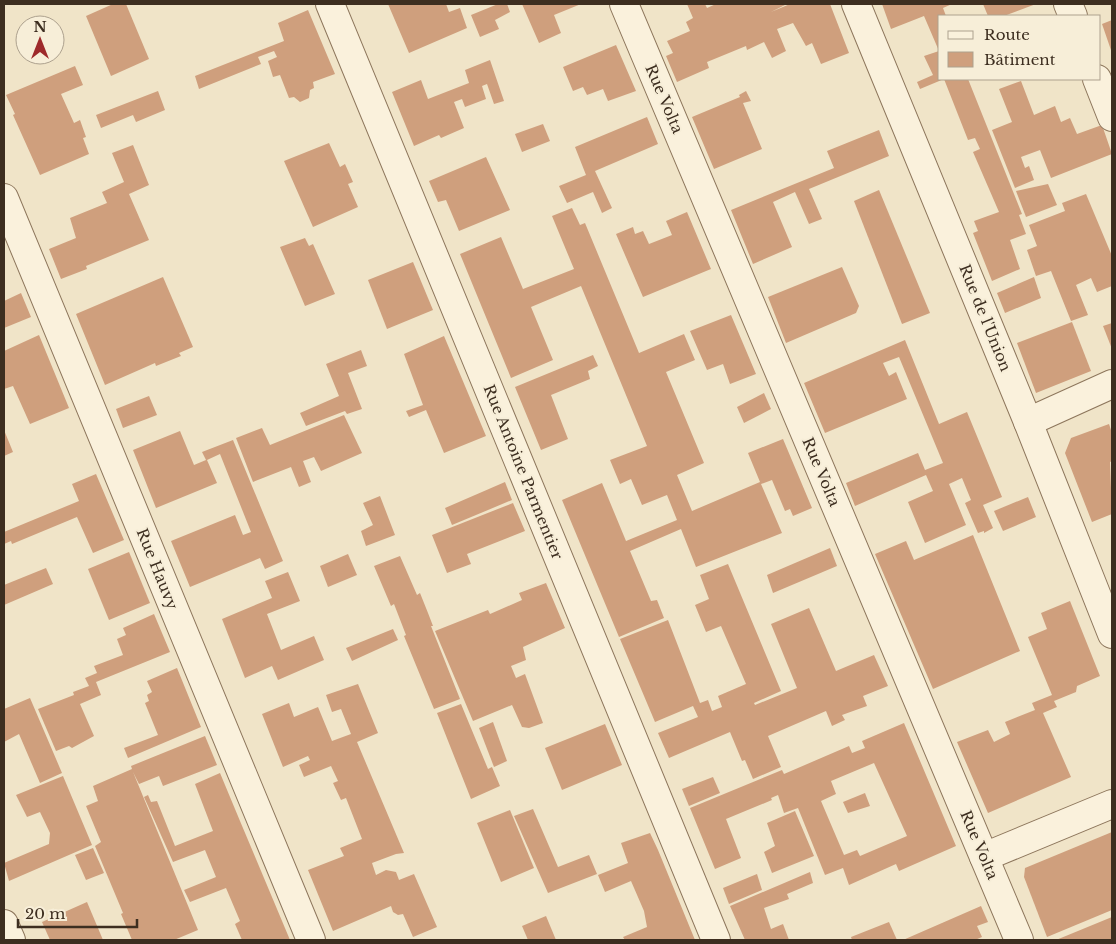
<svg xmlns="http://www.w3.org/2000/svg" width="1116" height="944" font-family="'Libre Baskerville',serif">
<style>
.building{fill:#cf9f7d;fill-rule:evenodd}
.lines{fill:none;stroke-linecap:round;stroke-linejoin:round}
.minor-casing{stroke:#8d765c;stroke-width:30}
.minor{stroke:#faf1dc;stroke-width:28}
.labels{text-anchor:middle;stroke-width:4;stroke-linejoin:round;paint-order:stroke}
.street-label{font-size:15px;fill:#3d2e20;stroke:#f7eed8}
</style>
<rect width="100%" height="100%" fill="#f0e4c8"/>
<g class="building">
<polygon points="113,4 126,4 149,59 111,76 86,16"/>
<polygon points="388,4 446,4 449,12 460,8 467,28 409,53"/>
<polygon points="498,4 507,4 510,12 495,20 499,29 480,37 471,15"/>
<polygon points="522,4 581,4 554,15 561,33 539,43"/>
<polygon points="687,4 705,4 707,8 716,4 787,4 771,12 790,4 830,4 849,53 821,64 812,43 806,46 793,23 777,29 786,51 772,58 764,42 747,50 746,46 707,62 709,68 677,82 666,56 673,53 667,41 690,31 686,22 693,18"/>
<polygon points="882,4 952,4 943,8 946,16 940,16 940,79 968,79 1022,214 1019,215 1026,234 1010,240 1020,269 992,281 973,233 978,231 974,221 999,212 973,152 980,149 975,138 968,140 944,79 920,89 917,82 933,75 924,56 939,51 924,16 891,29"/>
<polygon points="983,4 1036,4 1004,16 988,16"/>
<polygon points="308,10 335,74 313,82 314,88 310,90 309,98 300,102 294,97 289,98 280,75 273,77 268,61 277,57 274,51 258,57 261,64 199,89 195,76 284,41 278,23"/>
<polygon points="1112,20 1112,53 1102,24"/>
<polygon points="616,45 636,91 608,101 603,89 587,95 583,87 573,91 563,67"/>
<polygon points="490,60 504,101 494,104 487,84 482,86 486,99 465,107 462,99 454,102 464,128 441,138 439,135 414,146 392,92 421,80 428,99 469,83 465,70"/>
<polygon points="75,66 83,85 61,94 74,123 80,120 86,137 83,138 89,154 40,175 13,115 15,114 6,95"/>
<polygon points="1021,81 1034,115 1055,106 1061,122 1070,118 1077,134 1102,125 1112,154 1051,178 1040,150 1021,157 1025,168 1029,166 1034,180 1015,188 992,130 1012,122 999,89"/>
<polygon points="158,91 165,110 136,122 133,115 101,128 96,115"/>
<polygon points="746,91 751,101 743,103 762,149 714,169 692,117 740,97 739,95"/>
<polygon points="647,117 658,144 595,171 612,208 602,213 593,192 567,203 559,186 586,175 575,147"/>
<polygon points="543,124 550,141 522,152 515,134"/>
<polygon points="879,130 889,156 809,189 822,219 809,224 795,192 773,202 792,247 753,264 731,210 834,168 827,151"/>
<polygon points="329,143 340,167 345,164 353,182 348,184 358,207 313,227 284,161"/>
<polygon points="133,145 149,185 129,194 149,240 86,266 87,269 61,279 49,249 76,238 70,218 107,203 102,192 124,182 112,153"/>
<polygon points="486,157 510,210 459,231 446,200 438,202 429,181"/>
<polygon points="1048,184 1057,205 1026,217 1016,191"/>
<polygon points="879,190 930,313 902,324 854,201"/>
<polygon points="1086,194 1112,256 1112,286 1097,292 1091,278 1076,285 1088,315 1071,321 1051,271 1036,276 1027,250 1037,246 1029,225 1065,211 1062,203"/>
<polygon points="572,208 580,225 585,223 639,353 684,334 695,360 666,372 704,463 677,475 692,511 760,482 748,453 783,439 812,508 793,516 790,509 785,511 772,480 761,484 782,533 696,567 681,529 630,551 651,601 657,600 664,618 619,637 562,500 602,483 626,541 677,520 667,495 642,505 631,479 620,484 610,460 647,446 581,286 531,307 553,360 511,378 460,254 501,237 523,289 574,269 552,216"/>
<polygon points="687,212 711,269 643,297 616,234 633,227 635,234 643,231 649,244 672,235 666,221"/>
<polygon points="305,238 309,246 313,244 335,294 305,306 280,247"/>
<polygon points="413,262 433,310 387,329 368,280"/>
<polygon points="842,267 859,306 856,313 786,343 768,297"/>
<polygon points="163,277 193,347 179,353 181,356 156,366 155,363 105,385 76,314"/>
<polygon points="1034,277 1041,298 1005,313 997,293"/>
<polygon points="21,293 31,317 4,328 4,301"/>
<polygon points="731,315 756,374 730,384 723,364 707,370 690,331"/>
<polygon points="1072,322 1091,371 1036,393 1017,343"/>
<polygon points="1112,323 1112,349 1103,326"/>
<polygon points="39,335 69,408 30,424 13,386 4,389 4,351"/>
<polygon points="444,336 486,436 444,453 426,410 409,417 406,411 423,405 404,354"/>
<polygon points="905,340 939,424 967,412 1002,497 983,505 993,528 984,533 984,531 978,533 965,503 971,500 962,478 949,484 966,525 925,543 908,502 933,491 926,475 855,506 846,483 918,453 925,470 943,463 899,357 883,363 889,376 896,372 907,399 825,433 804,383"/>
<polygon points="361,350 367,366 348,373 362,409 347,414 345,411 306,426 300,413 339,396 326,364"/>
<polygon points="593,355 598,366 588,371 590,379 551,395 568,439 541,450 515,387"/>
<polygon points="764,393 771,409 744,423 737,407"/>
<polygon points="149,396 157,415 123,428 116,409"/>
<polygon points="344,415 362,453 321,471 314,457 303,461 311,482 299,487 291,467 253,482 236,438 262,428 270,445"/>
<polygon points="1109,424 1112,433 1112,461 1110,462 1112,514 1092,522 1065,453 1071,438"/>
<polygon points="4,430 13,452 4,456"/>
<polygon points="180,431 194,465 206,460 202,452 233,440 283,561 265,569 260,558 190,587 171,541 235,515 243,535 251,532 220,454 207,460 217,483 156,508 133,450"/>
<polygon points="96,474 124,540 93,553 77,517 12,544 11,541 4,544 4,532 79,501 72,484"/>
<polygon points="505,482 512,500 452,525 445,508"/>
<polygon points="380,496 395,535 366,546 361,531 373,525 363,503"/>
<polygon points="1028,497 1036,517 1003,531 994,511"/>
<polygon points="513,503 525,531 467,554 471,564 447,573 432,535"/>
<polygon points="973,535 1020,651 933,689 875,554 906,541 914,560"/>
<polygon points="830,548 837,566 773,593 767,575"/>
<polygon points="129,552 150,603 109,620 88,569"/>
<polygon points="348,554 357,575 328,587 320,566"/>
<polygon points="400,556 417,595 420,593 428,613 433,626 431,626 460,699 434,709 404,636 406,635 394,604 391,606 374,566"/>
<polygon points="728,564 781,691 754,703 755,705 797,688 771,624 809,608 836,671 874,655 888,686 863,696 867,706 842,715 845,720 832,726 826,711 768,736 781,767 753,779 745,760 742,761 730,732 669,758 658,733 698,717 693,706 655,722 620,639 668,620 700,703 708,700 712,711 722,707 718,696 746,684 721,626 706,632 695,605 709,599 700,575"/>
<polygon points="46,568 53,584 4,605 4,585"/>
<polygon points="288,572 300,601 267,614 281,650 314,636 324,660 278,680 272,666 245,678 222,619 272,598 265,581"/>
<polygon points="546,583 565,628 523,647 526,660 511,666 516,678 525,674 543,723 529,728 522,727 512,705 473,721 435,631 488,610 490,614 522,600 519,593"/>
<polygon points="1070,601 1100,676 1077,686 1076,692 1054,701 1057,707 1043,713 1071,777 988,813 957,742 988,730 994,742 1010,734 1005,722 1035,710 1032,703 1052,695 1028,637 1047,629 1041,613"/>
<polygon points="154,614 170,652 96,682 101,695 80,704 94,736 72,748 69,746 56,751 38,709 74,695 73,692 89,686 85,678 97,673 94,666 123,655 117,639 126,635 123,628"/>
<polygon points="393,629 398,640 352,661 346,648"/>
<polygon points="177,668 201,727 128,758 124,748 158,735 145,703 149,701 147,695 152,692 147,681"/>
<polygon points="358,684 378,733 357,742 404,853 396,854 372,863 376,875 386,870 396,872 399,880 414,874 437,927 413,937 403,914 398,915 393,912 391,906 333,931 308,870 344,856 340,848 362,839 346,798 341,800 333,783 338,781 331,766 304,777 299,765 310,760 308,756 283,767 262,714 289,703 294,717 318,707 332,741 351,734 341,709 332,712 326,695"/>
<polygon points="30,698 62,773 40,783 19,734 4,742 4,709"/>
<polygon points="461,704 488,769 492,767 500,786 471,799 437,713"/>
<polygon points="493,722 507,761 494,767 479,728"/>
<path d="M904,723L956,846L899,871L896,864L849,885L843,868L825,875L798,808L784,813L778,795L771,798L772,800L726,819L741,858L715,869L690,808L782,770L784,774L849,746L852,753L865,748L862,741ZM874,763L907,836L860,856L857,850L844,855L821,801L836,794L831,781Z"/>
<polygon points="605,724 622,765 562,790 545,748"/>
<polygon points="205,736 217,765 163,786 159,776 139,784 133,772 198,930 174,940 132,940 121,914 123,913 95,846 101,842 86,806 98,801 93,786 132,769 131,766"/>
<polygon points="220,773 240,821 290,940 242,940 235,924 240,921 226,888 190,902 184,890 216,877 205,850 173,862 144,797 148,795 151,802 157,801 175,846 213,831 195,784"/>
<polygon points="63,776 92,845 9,881 4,863 49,844 50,833 40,812 27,817 16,795"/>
<polygon points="713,777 720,793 689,806 682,789"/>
<polygon points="865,793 870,806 848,813 843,802"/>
<polygon points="533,809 558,867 589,855 597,874 548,893 514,816"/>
<polygon points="510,810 534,868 501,882 477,823"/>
<polygon points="795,811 814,856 772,873 764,852 775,846 767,823"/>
<polygon points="1112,832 1112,910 1047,937 1024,877 1025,868"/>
<polygon points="650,833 658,850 695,940 625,940 623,937 647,927 644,911 631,881 605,892 598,875 628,863 621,843"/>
<polygon points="93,848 104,873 86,880 75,855"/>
<polygon points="810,872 813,883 787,894 789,899 764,908 771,929 783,924 789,940 745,940 730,906"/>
<polygon points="757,874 762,890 729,904 723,888"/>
<polygon points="87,902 103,940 50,940 42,922"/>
<polygon points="981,906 988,922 977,926 982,937 975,940 903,940"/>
<polygon points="546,916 556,940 528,940 522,926"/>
<polygon points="1112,917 1112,940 1056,940"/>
<polygon points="889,922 897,940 852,940 851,937"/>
</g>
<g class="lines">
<defs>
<g id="minor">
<polyline points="330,4 716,940"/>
<polyline points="624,4 1019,940"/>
<polyline points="856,4 1028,422 1112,634"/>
<polyline points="1068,4 1073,16"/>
<polyline points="1097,79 1112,117"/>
<polyline points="4,198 311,940"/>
<polyline points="1028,422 1112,384"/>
<polyline points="984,857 1112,804"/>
<polyline points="4,924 11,940"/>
</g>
</defs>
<use href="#minor" class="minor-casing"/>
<use href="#minor" class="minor"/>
</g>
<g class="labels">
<g class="street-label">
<text transform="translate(664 99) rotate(67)" y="5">Rue Volta</text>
<text transform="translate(985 318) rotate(68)" y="5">Rue de l'Union</text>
<text transform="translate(523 472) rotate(68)" y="5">Rue Antoine Parmentier</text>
<text transform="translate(821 472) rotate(67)" y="5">Rue Volta</text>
<text transform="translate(157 569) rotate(68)" y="5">Rue Hauvy</text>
<text transform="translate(979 845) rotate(67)" y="5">Rue Volta</text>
</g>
</g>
<rect width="1116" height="944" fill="none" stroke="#3d2e20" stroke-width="10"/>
<rect x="938" y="15" width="162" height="65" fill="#f7eed8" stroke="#ada18e"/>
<rect x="948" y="31" width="25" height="8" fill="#faf1dc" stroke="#ada18e"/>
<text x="984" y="40" font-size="15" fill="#3d2e20">Route</text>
<rect x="948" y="52" width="25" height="15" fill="#cf9f7d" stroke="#ada18e"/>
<text x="984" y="65" font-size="15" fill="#3d2e20">Bâtiment</text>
<g transform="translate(40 40)"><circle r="24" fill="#f7eed8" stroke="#ada18e"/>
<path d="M0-4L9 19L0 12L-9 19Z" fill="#9e2a2b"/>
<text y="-8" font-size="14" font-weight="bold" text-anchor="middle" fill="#3d2e20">N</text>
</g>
<path d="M18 919v8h119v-8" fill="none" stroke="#3d2e20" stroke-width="2.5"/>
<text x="25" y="919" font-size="15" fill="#3d2e20" stroke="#f7eed8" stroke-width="4" paint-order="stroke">20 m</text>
</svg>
